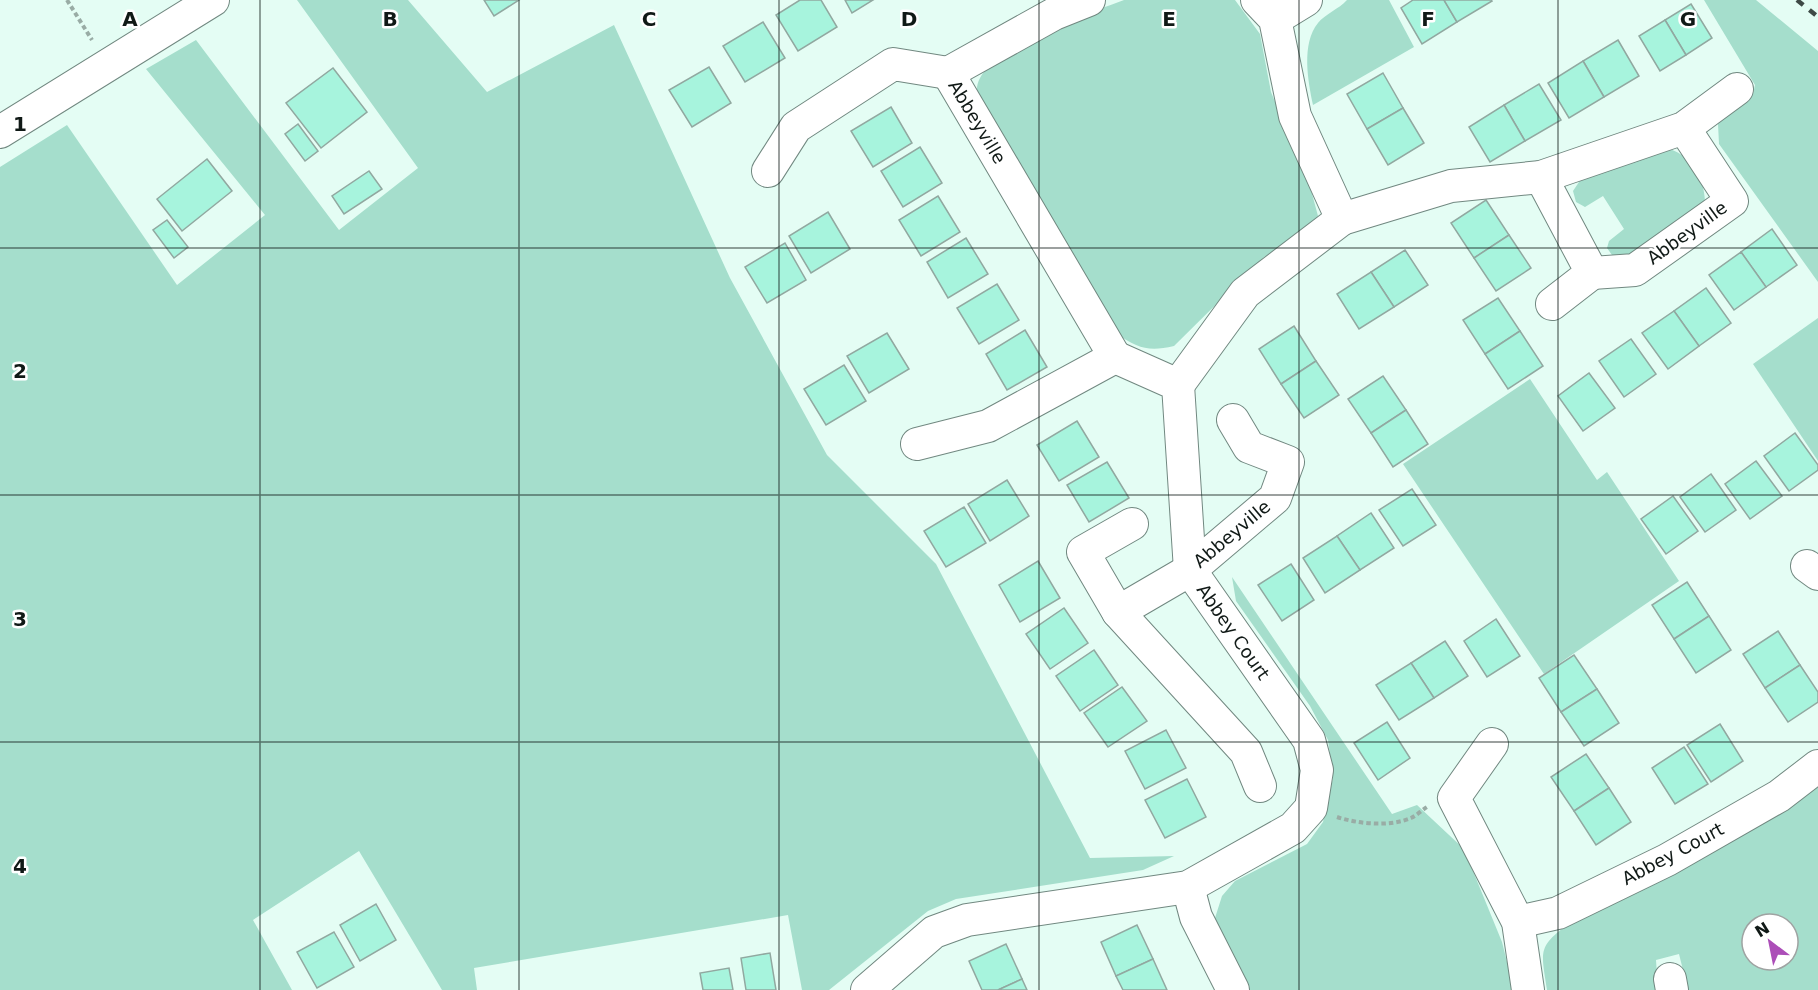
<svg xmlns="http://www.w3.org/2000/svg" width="1818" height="990" font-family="'DejaVu Sans',sans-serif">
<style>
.green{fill:#a5decc;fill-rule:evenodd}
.building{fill:#a7f4dd;stroke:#91a8a0;stroke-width:1.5}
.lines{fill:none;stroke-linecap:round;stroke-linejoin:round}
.street-casing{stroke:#718880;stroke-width:34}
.path{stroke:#99aca5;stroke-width:4;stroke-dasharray:4.5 3;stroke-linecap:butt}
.street{stroke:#fff;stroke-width:32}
.rail{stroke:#3e4a46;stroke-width:4.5;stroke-dasharray:8 8;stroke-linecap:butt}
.grid{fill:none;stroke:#101916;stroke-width:1.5;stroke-opacity:0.55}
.labels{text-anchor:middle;stroke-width:5;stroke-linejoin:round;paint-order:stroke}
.street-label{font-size:18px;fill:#101916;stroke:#fff}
.grid-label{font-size:20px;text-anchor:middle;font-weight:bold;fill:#101916;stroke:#fff;stroke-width:5;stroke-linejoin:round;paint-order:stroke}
</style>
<rect width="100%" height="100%" fill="#e4fdf4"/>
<g class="green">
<polygon points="297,0 408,0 487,92 614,25 730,278 827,455 936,564 1090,858 1174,856 1143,870 956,899 928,911 829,990 802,990 788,915 474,968 477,990 442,990 359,851 253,920 292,990 0,990 0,167 67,125 177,285 265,215 146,69 196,40 339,230 418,168"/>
<path d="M1124,0H1235L1260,34L1271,92L1311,190L1318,216L1305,233L1264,257L1174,346C1148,352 1138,348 1117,334L983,112C981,106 977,97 977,90C976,50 1093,12 1124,0Z"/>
<path d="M1347,0H1389L1414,47L1313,105C1308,81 1301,44 1318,23C1325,14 1339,9 1347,0Z"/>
<polygon points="1704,0 1756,0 1818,51 1818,282 1719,144 1718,124 1730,109 1753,94 1755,85"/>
<path d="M1670,149C1692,157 1704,178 1705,201C1682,228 1654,247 1620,259L1612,255L1607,248L1609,241L1624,229L1603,196L1585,207L1576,202L1573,191L1581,179Z"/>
<polygon points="1818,318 1818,461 1753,364"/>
<polygon points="1530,379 1597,480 1607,472 1679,581 1544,674 1403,464"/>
<polygon points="1232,577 1392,814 1417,805 1464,849 1502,942 1514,990 1248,990 1218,933 1215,918 1222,896 1235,881 1307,844 1323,822 1333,778 1328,740 1310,706 1236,601"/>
<path d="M1818,785V990H1688L1679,954L1656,960L1658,990H1547C1541,950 1537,947 1571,922ZM1752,924H1788V960H1752Z"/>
</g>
<g class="building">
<polygon points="484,0 519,0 494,16"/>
<polygon points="800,0 821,0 837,27 798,51 776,15"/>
<polygon points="845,0 873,0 852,13"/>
<polygon points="1413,0 1444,0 1457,22 1422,44 1401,8"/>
<polygon points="1444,0 1491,0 1492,1 1457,22"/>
<polygon points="1691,4 1712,38 1686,55 1665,20"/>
<polygon points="1665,20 1686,55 1660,71 1639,36"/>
<polygon points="763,22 785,58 745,82 723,46"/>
<polygon points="1618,40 1639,76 1604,97 1583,61"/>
<polygon points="1583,61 1604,97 1569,118 1548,83"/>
<polygon points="709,67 731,103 692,127 669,90"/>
<polygon points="333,68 367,112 321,148 286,103"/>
<polygon points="1383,73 1403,108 1367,129 1347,94"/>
<polygon points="1539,84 1561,120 1525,141 1504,105"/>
<polygon points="1504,105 1525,141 1490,162 1469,127"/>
<polygon points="891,107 912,143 873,167 851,131"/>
<polygon points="1403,108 1424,143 1388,165 1367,129"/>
<polygon points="298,124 318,151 305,161 285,134"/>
<polygon points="920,147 942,183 903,207 881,171"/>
<polygon points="207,159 232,191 182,231 157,199"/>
<polygon points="369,171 382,189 344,214 332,196"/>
<polygon points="938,196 960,232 921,256 899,220"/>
<polygon points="1486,200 1509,235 1474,258 1451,223"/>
<polygon points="828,212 850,249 811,273 789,236"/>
<polygon points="167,220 188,247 174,258 153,230"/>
<polygon points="1772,229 1797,265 1766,287 1741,252"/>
<polygon points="1509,235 1531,268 1496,291 1474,258"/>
<polygon points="966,238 988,274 948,298 927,262"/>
<polygon points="785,243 806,280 767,303 745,267"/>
<polygon points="1405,250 1428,285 1394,307 1371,272"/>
<polygon points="1741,252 1766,287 1734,310 1709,275"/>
<polygon points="1371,272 1394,307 1359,329 1337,294"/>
<polygon points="997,284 1019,320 979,344 957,308"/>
<polygon points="1706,288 1731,323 1699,346 1674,311"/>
<polygon points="1498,298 1520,331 1485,354 1463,320"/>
<polygon points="1674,311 1699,346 1668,369 1642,333"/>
<polygon points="1294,326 1316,361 1281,384 1259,349"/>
<polygon points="1025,330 1047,367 1007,390 986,354"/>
<polygon points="1520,331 1543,366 1508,389 1485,354"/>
<polygon points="887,333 909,369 869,393 847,356"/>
<polygon points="1631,339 1656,374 1624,397 1599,361"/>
<polygon points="1316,361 1339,395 1304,418 1281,384"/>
<polygon points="844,365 866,401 826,425 804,389"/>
<polygon points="1589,373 1615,408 1583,431 1558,396"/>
<polygon points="1383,376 1406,410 1371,433 1348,399"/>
<polygon points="1406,410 1428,444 1393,467 1371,433"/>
<polygon points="1077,421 1099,457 1059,481 1037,445"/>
<polygon points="1795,433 1818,465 1818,470 1789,491 1764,456"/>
<polygon points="1756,461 1782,496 1750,519 1725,484"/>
<polygon points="1107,462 1129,498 1089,522 1067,485"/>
<polygon points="1711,474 1736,510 1705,532 1680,497"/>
<polygon points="1007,480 1029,516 990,541 968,504"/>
<polygon points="1412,489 1436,525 1403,546 1379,510"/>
<polygon points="1673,496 1698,531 1666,554 1641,519"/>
<polygon points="964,507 986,543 946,567 924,531"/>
<polygon points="1371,513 1394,548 1360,570 1337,536"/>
<polygon points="1337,536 1360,570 1325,593 1303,558"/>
<polygon points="1038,561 1060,598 1020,622 999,585"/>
<polygon points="1291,564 1314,600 1282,621 1258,585"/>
<polygon points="1687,582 1709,616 1674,639 1652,605"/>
<polygon points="1064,608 1088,643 1050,669 1026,634"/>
<polygon points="1709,616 1731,650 1696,673 1674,639"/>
<polygon points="1496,619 1520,656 1487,677 1464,641"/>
<polygon points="1778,631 1800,665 1765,688 1743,654"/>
<polygon points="1445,641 1468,676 1434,698 1411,663"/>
<polygon points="1094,650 1118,685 1080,711 1056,676"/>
<polygon points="1574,655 1597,689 1561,712 1539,678"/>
<polygon points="1411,663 1434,698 1399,720 1376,685"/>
<polygon points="1800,665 1818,692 1818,702 1788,722 1765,688"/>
<polygon points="1122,687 1147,721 1108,747 1084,713"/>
<polygon points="1597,689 1619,723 1584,746 1561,712"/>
<polygon points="1387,722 1410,758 1378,780 1354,743"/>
<polygon points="1720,724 1743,761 1711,782 1687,745"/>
<polygon points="1166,730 1186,768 1145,789 1125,751"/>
<polygon points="1684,747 1708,784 1675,804 1652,768"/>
<polygon points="1586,754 1609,788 1574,811 1551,777"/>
<polygon points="1187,779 1206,817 1165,838 1145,800"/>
<polygon points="1609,788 1631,822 1596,845 1574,811"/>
<polygon points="376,904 396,940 360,961 340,925"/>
<polygon points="1137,925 1153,959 1116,976 1101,942"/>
<polygon points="334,932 354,967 317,988 297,952"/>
<polygon points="1006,944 1022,979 998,990 982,990 969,961"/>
<polygon points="770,953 776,990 746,990 741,958"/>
<polygon points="1153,959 1167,990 1123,990 1116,976"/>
<polygon points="729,968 733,990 703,990 700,973"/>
<polygon points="1022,979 1027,990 998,990"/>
</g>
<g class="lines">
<defs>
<g id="street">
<polyline points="1257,0 1275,19 1295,116 1342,219 1451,186 1541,177 1684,128 1737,89"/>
<polyline points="1275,19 1306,0"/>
<polyline points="0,132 213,0"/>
<polyline points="768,171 796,127 893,64 948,73"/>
<polyline points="1541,177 1592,273 1552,304"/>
<polyline points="1592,273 1635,270 1732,201 1684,128"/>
<polyline points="1115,357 1178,385 1190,570"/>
<polyline points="1178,385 1245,293 1342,219"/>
<polyline points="917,444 988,426 1115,357 948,73 1054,14 1089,0"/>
<polyline points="1132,524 1083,552 1118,612 1246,752 1260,786"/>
<polyline points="1807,566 1818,574"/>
<polyline points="1118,612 1190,570 1275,498 1288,462 1249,447 1233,420"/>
<polyline points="1492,744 1454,798 1518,922 1528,990"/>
<polyline points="1188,887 1196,917 1233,990"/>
<polyline points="1518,922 1558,913 1667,860 1779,796 1818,766"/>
<polyline points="1670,979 1672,990"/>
<polyline points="867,990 934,932 967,920 1188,887 1293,828 1311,808 1317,770 1309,740 1190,570"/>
</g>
</defs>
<use href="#street" class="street-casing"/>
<g class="path">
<polyline points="67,0 92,40"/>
<path d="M1337,817C1358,824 1390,827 1411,818C1416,816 1422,810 1427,807"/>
</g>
<use href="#street" class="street"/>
<polyline class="rail" points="1797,0 1818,17"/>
</g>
<path class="grid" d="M260,0V990M519,0V990M779,0V990M1039,0V990M1299,0V990M1558,0V990M0,248H1818M0,495H1818M0,742H1818"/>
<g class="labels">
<g class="street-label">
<text transform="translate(977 122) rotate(59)" y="6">Abbeyville</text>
<text transform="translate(1687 233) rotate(-36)" y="6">Abbeyville</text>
<text transform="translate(1232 534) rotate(-40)" y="6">Abbeyville</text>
<text transform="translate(1233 632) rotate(55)" y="6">Abbey Court</text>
<text transform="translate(1673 854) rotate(-28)" y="6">Abbey Court</text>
</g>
</g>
<g class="grid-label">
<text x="130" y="26">A</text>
<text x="390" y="26">B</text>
<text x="649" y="26">C</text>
<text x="909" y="26">D</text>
<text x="1169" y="26">E</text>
<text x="1428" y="26">F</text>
<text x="1688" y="26">G</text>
<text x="20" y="131">1</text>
<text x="20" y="378">2</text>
<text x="20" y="626">3</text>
<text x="20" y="873">4</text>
</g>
<g transform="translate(1770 942) rotate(328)"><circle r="28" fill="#ffffff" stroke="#9fa3a2" stroke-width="1.5"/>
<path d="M0-4.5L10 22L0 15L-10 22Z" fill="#ac4eb8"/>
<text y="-9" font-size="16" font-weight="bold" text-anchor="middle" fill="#101916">N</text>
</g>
</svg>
